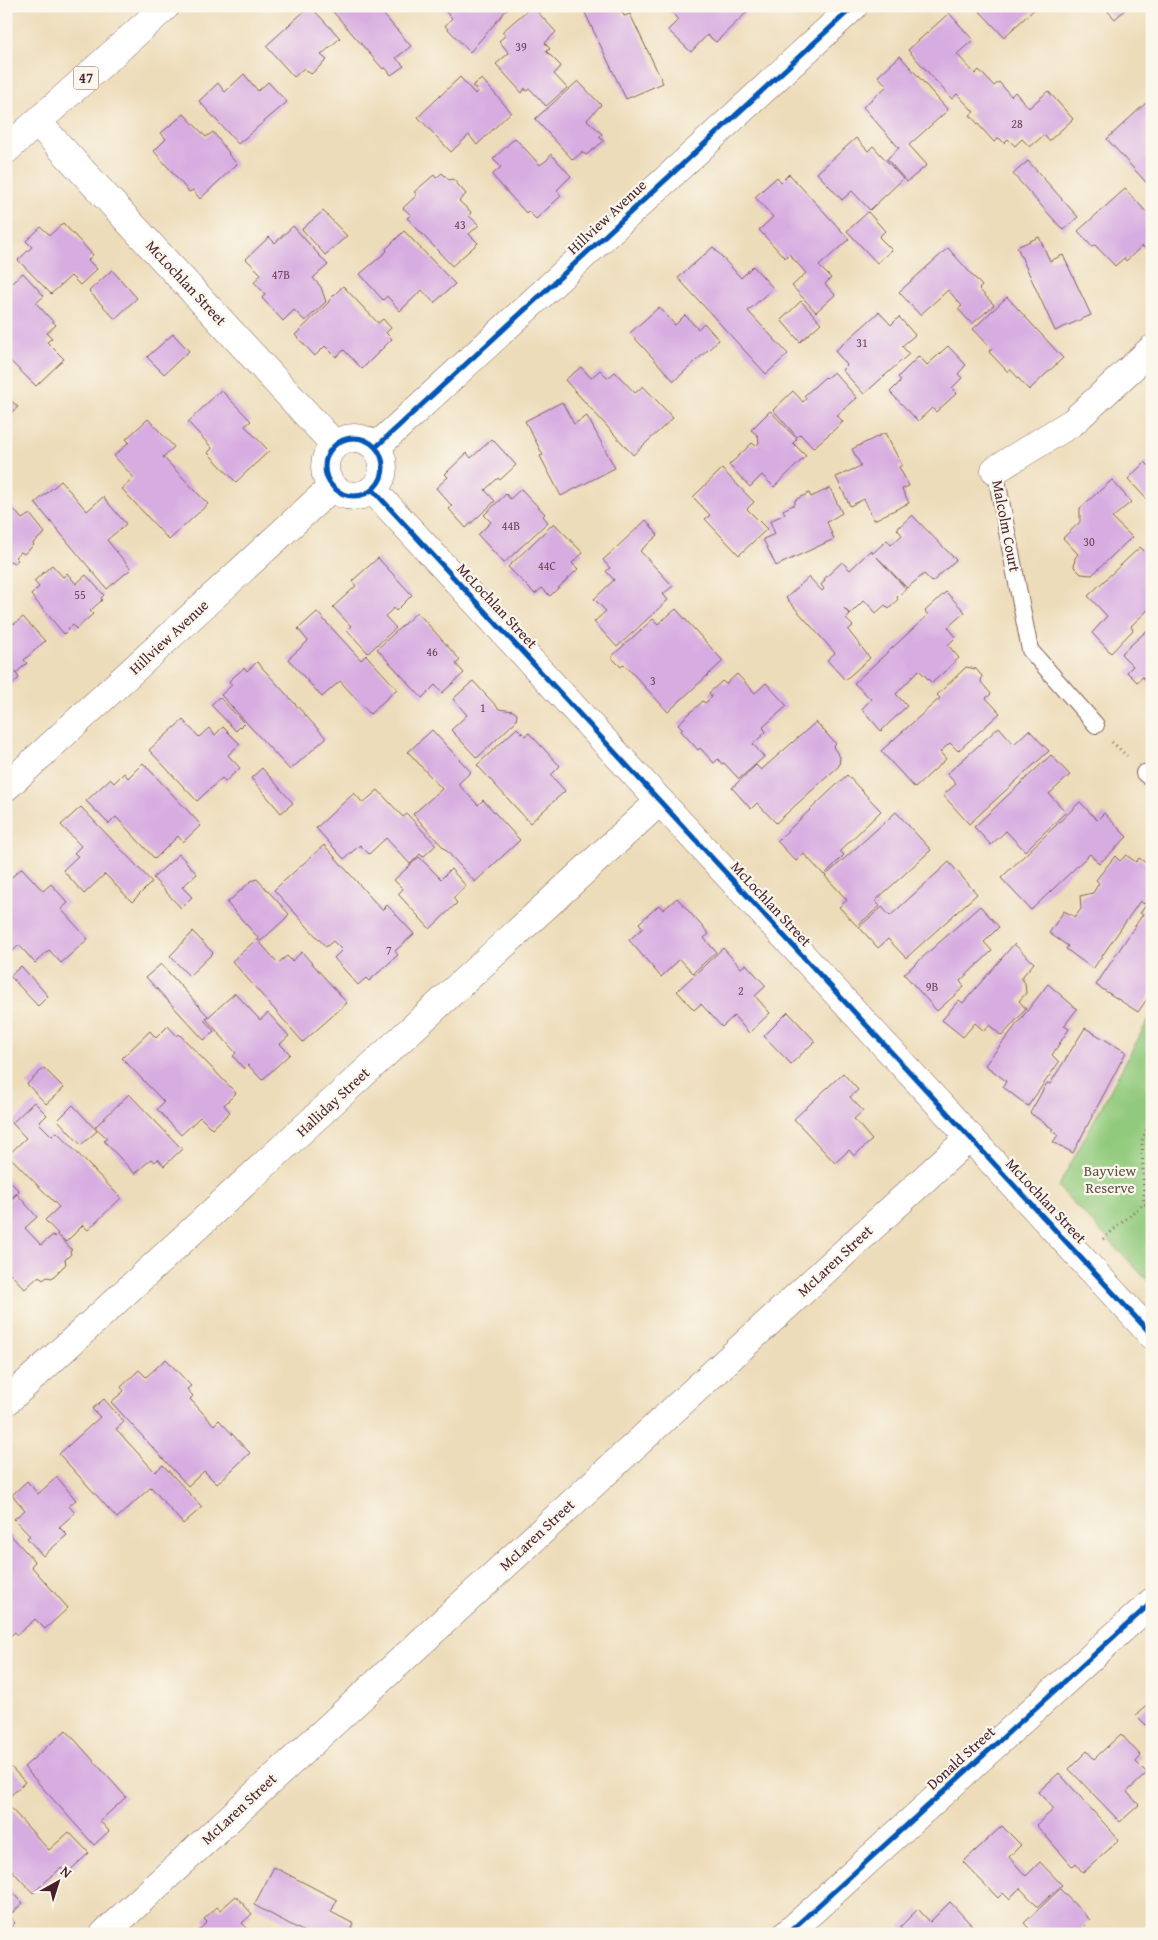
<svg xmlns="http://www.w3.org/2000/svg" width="1158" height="1940" font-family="'Gentium Book Plus',serif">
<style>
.green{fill:#92ca7d;stroke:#6e7454}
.building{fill:#d7ace1}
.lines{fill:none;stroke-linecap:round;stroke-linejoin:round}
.service-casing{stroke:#83615d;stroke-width:18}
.minor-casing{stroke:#83615d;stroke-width:29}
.primary-casing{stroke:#83615d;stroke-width:29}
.path{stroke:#83615d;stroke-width:3;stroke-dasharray:1 4;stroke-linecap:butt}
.service{stroke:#fff;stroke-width:16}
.minor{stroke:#fff;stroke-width:28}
.primary{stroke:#fff;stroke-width:28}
.cycleway-casing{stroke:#fbf7ec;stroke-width:8}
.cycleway{stroke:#0057b8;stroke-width:5}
.labels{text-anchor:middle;stroke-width:4.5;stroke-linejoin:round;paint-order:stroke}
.number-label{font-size:12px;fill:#6d4258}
.shield{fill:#fbf7ec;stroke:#7f6065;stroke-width:1}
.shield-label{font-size:14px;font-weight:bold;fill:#4a1f2b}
.street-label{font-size:15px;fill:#4a1f2b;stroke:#fbf7ec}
.park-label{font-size:15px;fill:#605244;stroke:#fbf7ec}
</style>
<rect width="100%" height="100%" fill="#fbf7ec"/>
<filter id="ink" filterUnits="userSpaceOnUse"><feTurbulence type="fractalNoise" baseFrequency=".02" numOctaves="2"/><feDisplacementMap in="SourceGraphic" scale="10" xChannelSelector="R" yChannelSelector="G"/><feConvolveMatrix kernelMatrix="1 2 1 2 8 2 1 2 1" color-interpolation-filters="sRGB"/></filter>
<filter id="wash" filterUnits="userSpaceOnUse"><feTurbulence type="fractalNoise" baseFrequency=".0096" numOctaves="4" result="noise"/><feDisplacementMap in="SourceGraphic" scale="20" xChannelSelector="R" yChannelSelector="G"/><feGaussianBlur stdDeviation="1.12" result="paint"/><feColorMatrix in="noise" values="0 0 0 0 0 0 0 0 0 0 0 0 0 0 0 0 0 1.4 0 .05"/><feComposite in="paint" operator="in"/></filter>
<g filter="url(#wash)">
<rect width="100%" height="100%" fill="#eddcb9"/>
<polygon class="green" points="1152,1013 1152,1285 1058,1187"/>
<g id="blocks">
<g class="building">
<polygon points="310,6 340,38 321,55 327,60 311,74 304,68 294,77 266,46"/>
<polygon points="328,6 391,6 383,14 411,46 396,58 404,66 391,75 385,67 383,69"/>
<polygon points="440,6 510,6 470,52 445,26 452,18"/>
<polygon points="532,6 556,32 545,43 550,49 546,51 561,66 554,74 567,88 546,106 530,89 526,91 525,88 522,93 496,64 509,53 499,41 506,35 502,32"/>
<polygon points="603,6 619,6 624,16 630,14 663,83 626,99 585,13"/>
<polygon points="667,6 741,6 747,12 716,42 707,35 691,52 668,30 678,20"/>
<polygon points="975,6 1038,6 1004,37"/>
<polygon points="1103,6 1129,6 1115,19"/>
<polygon points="949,13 973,40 957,54 975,74 979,70 994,86 999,82 1011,96 1015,92 1029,108 1048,91 1073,119 1049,141 1044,135 1030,147 1022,139 1015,146 1008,139 1004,143 999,138 994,142 970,115 974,112 957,94 952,99 908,50"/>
<polygon points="900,56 948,110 909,145 927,165 907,182 887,159 899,148 863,107 887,86 878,76"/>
<polygon points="244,74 258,91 268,82 287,102 238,144 199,101 218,83 225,92"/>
<polygon points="460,77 475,94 478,90 472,86 482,79 511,112 477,145 469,135 451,152 418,117"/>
<polygon points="578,81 601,105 587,120 602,134 599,137 604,141 586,155 582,152 573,160 535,119"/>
<polygon points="1147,102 1152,107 1152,189 1107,139"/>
<polygon points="184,114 206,137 213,132 229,153 228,154 237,164 200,199 193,190 189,192 154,151 166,139 161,133"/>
<polygon points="515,138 540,165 547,160 551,154 571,176 557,190 561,196 536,219 528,211 526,213 492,175 501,167 493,159"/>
<polygon points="856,138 868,151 873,146 903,179 870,210 852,191 842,200 817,173"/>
<polygon points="1028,161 1078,217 1063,230 1013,174"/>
<polygon points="442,173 449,180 453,179 466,194 459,201 471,212 469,216 479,225 469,234 478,243 452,266 407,218 411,215 403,208 417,195 414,192 434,175 436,178"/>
<polygon points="789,174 849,239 819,266 831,278 825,284 835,295 816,312 792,286 806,273 789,254 785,258 759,230 773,217 755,197 777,177 781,182"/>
<polygon points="1125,189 1152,218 1152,252 1148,248 1146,249 1142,246 1126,261 1124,258 1115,266 1095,245 1092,247 1078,231"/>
<polygon points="323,211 347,236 325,255 302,229"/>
<polygon points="868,212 885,231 879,237 892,250 877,263 847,231"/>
<polygon points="63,223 93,255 88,260 97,269 80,285 71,276 51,294 18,260 32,247 26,241 41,227 50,235"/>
<polygon points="293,226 328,265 313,278 321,287 326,302 305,321 294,310 283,321 262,298 265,294 254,282 261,274 246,259 269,237 275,243"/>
<polygon points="404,231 455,284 434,303 422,290 400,311 387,296 383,300 360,274 387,251 386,249"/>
<polygon points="1039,237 1050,261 1063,255 1091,315 1055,331 1017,247"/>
<polygon points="713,247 741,278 753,266 773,288 748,311 788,354 766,374 678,278"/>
<polygon points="948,248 982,286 979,289 994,305 972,324 958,309 962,306 948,290 920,315 899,292"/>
<polygon points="112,270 137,298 115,319 89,291"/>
<polygon points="23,273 44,296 36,303 56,325 47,333 52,338 47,342 64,359 36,386 6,357 6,288"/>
<polygon points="343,286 378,323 383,319 391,328 386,333 392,339 362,369 344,350 336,357 325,346 315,356 295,335 328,303 330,299"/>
<polygon points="1007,297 1063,358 1029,390 1010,369 1008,372 989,352 992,349 973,329"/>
<polygon points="801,301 821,323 800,342 781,320"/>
<polygon points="659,307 675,325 685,315 698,329 704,323 719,340 674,381 630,333"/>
<polygon points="879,312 891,325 899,317 915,335 902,346 909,354 864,394 842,370 847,365 835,351"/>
<polygon points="173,334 189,351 164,374 147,357"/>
<polygon points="948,346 966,365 958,374 962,378 952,388 957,393 936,412 932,408 918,421 890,392 901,381 898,377 919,356 927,365"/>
<polygon points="581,367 591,378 600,370 608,378 615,372 635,393 643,386 673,418 633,455 565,380"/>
<polygon points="834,372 857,398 837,415 843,422 813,448 800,434 797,437 773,410 793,391 803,402 806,399 804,396 825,377 826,378"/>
<polygon points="221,390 251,421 245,426 269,451 236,482 208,453 212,448 188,422"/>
<polygon points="6,396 18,407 6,417"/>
<polygon points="562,402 574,424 587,416 615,468 561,496 540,456 543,455 525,421"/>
<polygon points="770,411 797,439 793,443 806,456 774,487 762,475 750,487 729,465 752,443 756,446 759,443 758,436 751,430"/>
<polygon points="148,419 174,447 163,457 208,504 169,540 122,489 134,478 114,456 129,442 126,439"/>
<polygon points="885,433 902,465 899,467 909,486 902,489 909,503 874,520 864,499 850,506 836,477 861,466 852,449"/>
<polygon points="492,439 516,465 500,480 498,478 485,490 495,501 466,528 449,509 452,506 436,488 448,477 445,474 467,453 471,458"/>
<polygon points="1145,462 1152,469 1152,505 1128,479"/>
<polygon points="722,469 754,502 747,509 767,529 739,555 705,519 710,515 693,497"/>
<polygon points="1112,480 1131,502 1112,518 1132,537 1092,575 1081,574 1074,567 1075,558 1078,554 1063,538 1080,522 1080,508"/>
<polygon points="61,481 87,511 103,497 126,524 107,540 131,569 107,589 35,503"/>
<polygon points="830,488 842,513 827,522 834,539 776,566 763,539 775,534 770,521 785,514 783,510 795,504 795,500 809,493 811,497"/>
<polygon points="521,489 545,514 543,516 548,522 504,563 478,535 491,522 484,515 506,494 510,499"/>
<polygon points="6,500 22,519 30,514 45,533 33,543 34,545 24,554 21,552 15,557 18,560 14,563 10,561 6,564"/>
<polygon points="912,515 956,560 932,582 924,574 907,588 876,556 906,589 897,597 898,599 889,609 885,605 876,613 864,600 850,614 844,608 850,615 846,619 853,626 848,630 870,658 845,680 827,660 835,653 786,598 809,577 822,591 824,589 821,585 825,580 824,579 842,562 850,570 871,550 873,553 887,540 891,545 902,535 897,529"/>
<polygon points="646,520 658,535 640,551 673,586 663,594 668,600 617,647 594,622 606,611 594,599 614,580 606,571 610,568 603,560"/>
<polygon points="554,523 583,553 572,563 578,569 550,596 542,588 535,594 508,567"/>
<polygon points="1140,547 1152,559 1152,606 1131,626 1133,630 1111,653 1092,633 1107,616 1088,596"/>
<polygon points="378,558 412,595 396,611 394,608 385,616 396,628 368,653 347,630 351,626 333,607 356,586 352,581"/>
<polygon points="52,565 63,577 67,573 76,584 86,575 104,595 101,598 102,600 90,611 93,614 76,629 73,625 64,634 31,595 39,587 34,581"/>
<polygon points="946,592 965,612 948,627 956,637 948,645 959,658 932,683 919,670 896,694 907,706 881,731 862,709 871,699 854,683 928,615 925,611"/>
<polygon points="676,609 723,661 668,712 624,664 621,667 611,657 653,619 658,624"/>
<polygon points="317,612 361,660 366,655 397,689 370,714 340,681 322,697 288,659 308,641 298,629"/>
<polygon points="417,612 460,660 456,664 464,673 442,693 435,685 422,698 377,649"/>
<polygon points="6,616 14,624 23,617 45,641 24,660 27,663 16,673 19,678 10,686 6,683"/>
<polygon points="1152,626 1152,687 1143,677 1137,682 1127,672 1133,666 1121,654"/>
<polygon points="257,662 326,738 290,770 221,695 232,685 229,681 244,668 247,671"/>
<polygon points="966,667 976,669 982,676 981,682 991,694 986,698 1000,713 958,751 950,743 940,752 946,759 915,788 881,751 940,698 937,695"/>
<polygon points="737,674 755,693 766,683 787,706 763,727 766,732 753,744 764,757 739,779 724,763 722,764 718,759 714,763 700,748 698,750 681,731 683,729 678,724 703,701 705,703 712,697 709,693 722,681 726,684"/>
<polygon points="473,681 499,709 513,711 517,714 516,721 477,758 451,730 467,715 453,699"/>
<polygon points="219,697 244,723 236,731 211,705"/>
<polygon points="183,720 199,737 209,728 215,735 223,727 240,744 228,755 240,768 225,782 222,778 197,801 149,750"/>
<polygon points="816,722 836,744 833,747 840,757 839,766 776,823 757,803 751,809 732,788 756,765 761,770"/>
<polygon points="999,727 1014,744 1029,730 1049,751 969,824 943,795 956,784 947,774"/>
<polygon points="517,728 525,736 529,733 560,766 551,775 565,791 530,823 477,765"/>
<polygon points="432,730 471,772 458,784 478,805 483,800 520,840 475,882 413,814 442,789 408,752"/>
<polygon points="1051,755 1070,775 1049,794 1066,812 1025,851 1006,831 991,845 974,827"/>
<polygon points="143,763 201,825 183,842 178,836 155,859 116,817 109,824 86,801 110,779 114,783 124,773 128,778"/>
<polygon points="262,768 293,803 281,813 251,778"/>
<polygon points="847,775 881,811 840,851 844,855 824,875 804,854 796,861 777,841"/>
<polygon points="378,790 403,817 407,814 436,845 423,857 420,854 410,864 386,838 369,854 360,845 344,859 316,828 354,793 363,803"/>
<polygon points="1080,802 1097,820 1104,813 1127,837 1099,864 1090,854 1031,910 1001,878"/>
<polygon points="81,807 152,882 132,902 105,874 84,894 63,870 78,856 74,853 81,846 61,825"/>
<polygon points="896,812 931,850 875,901 880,906 857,926 839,907 847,900 825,876"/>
<polygon points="324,845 382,910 387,905 414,934 395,951 398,955 369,981 366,978 358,985 334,958 342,950 333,941 326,947 274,890"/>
<polygon points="179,854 197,874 182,887 192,897 181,908 153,878"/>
<polygon points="1126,855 1136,862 1139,858 1152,867 1152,894 1144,904 1140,901 1093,969 1066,949 1068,946 1049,933 1064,911 1075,917 1081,909 1080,896 1093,893 1099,883 1096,880 1115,856 1120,861"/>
<polygon points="419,857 441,879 451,869 466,886 453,898 457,903 430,929 398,894 403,889 394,880"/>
<polygon points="949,862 977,894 906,958 888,939 878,948 859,927 882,907 890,916"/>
<polygon points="22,868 43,891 51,884 68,903 61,909 88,939 61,963 49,950 35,963 19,945 12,952 6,946 6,882"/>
<polygon points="257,879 289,914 285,919 261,941 227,903 251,881"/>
<polygon points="1152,897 1152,992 1138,1012 1096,985 1143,914 1140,913"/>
<polygon points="677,898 709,934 704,938 716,952 693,973 680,959 661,977 629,940 643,928 639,923 659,905 663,910"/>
<polygon points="980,906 999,927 984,942 992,951 960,981 964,987 937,1011 904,974"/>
<polygon points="193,932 213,953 189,976 170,956"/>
<polygon points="257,939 278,963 287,956 292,961 302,952 347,1003 303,1042 232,961"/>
<polygon points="1014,944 1034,963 1021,978 1025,983 1026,993 1019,1001 1026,1009 1002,1036 989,1025 984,1031 975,1023 963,1037 942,1020 959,1000 963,1003"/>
<polygon points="723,948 741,968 746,964 766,986 755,996 770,1013 749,1033 734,1016 722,1027 701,1004 694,1010 677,991"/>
<polygon points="161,964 208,1016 204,1020 214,1031 204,1040 146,977"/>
<polygon points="21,966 48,996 38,1006 10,976"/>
<polygon points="1048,984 1077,1009 1064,1026 1069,1029 1052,1055 1059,1062 1028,1106 1003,1087 1006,1081 985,1065"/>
<polygon points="235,993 260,1020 268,1013 289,1036 280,1044 290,1054 262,1080 248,1065 244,1069 233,1056 236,1053 206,1019"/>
<polygon points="788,1012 815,1041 791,1064 764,1036"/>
<polygon points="168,1026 177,1036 179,1034 236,1093 224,1105 230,1112 212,1129 200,1117 181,1135 157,1109 164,1102 122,1058 150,1031 156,1038"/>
<polygon points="1085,1028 1126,1052 1073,1153 1053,1142 1058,1135 1051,1131 1053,1129 1030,1113 1047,1083 1050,1084"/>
<polygon points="44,1068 64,1088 46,1104 27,1084"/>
<polygon points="843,1073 858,1090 850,1097 863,1111 854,1119 872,1140 854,1156 849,1150 835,1163 794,1119"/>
<polygon points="129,1094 182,1149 164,1166 158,1159 155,1162 151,1159 135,1174 104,1141 107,1138 95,1127"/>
<polygon points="34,1102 47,1115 39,1123 52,1136 57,1132 121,1198 88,1230 83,1225 66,1242 59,1236 72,1250 70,1251 71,1254 65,1260 66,1264 52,1278 47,1277 43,1280 39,1276 25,1289 6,1269 6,1204 17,1194 37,1217 25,1228 41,1245 53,1235 55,1237 58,1234 45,1220 59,1207 8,1155 26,1138 12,1123"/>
<polygon points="73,1105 97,1131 81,1145 58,1120"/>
<polygon points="6,1177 19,1191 6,1203"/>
<polygon points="166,1359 191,1386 187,1389 193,1396 190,1399 214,1425 219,1420 250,1453 217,1484 204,1471 188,1486 111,1402 124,1391 121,1387 139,1370 146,1377"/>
<polygon points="104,1399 124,1422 116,1429 155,1472 163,1465 202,1507 183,1524 151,1487 117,1518 59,1454 100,1417 92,1409"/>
<polygon points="57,1477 76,1500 69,1506 75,1513 59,1527 67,1535 43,1556 27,1538 30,1536 14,1519 25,1510 12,1495 27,1481 38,1494"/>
<polygon points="6,1530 35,1562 31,1566 68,1608 45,1629 35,1619 17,1635 15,1632 8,1638 6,1636"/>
<polygon points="1152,1701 1152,1731 1136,1715"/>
<polygon points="66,1730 126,1797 100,1821 109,1831 94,1845 24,1767"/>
<polygon points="1121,1734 1141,1756 1136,1762 1147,1773 1127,1792 1139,1805 1120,1822 1069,1769 1087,1751 1094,1759"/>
<polygon points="11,1767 25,1782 6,1800 6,1772"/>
<polygon points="1059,1773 1119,1840 1083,1873 1076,1864 1073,1867 1036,1825 1054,1809 1038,1792"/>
<polygon points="6,1803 49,1850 69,1832 89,1853 67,1873 61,1868 33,1893 6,1864"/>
<polygon points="1002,1826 1021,1845 1009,1857 1026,1876 1040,1862 1062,1885 1038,1907 1020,1888 1009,1899 1003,1893 998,1898 963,1862"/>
<polygon points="274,1867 337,1900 331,1912 354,1924 349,1934 308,1934 254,1905"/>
<polygon points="6,1885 23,1903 9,1916 15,1923 6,1932"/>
<polygon points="1060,1889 1090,1920 1078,1932 1079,1934 1034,1934 1024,1923"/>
<polygon points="236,1896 252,1914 242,1923 253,1934 195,1934 207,1922 204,1919 217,1907 220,1910"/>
<polygon points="950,1902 980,1934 906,1934 900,1927 918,1909 930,1922"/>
</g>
</g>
</g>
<g filter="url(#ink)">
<use href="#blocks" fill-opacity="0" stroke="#83615d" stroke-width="1"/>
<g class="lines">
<defs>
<g id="service">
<polyline points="995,470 1030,650 1096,725"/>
<polyline points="1144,773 1152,780"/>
</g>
<g id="minor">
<polyline points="37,122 334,444"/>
<circle cx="354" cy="467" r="29"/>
<polyline points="376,447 854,6"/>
<polyline points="995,470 1073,422 1152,349"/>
<polyline points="373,490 1152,1335"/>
<polyline points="6,787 332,487"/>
<polyline points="6,1402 660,801"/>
<polyline points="104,1934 970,1137"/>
<polyline points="787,1934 1152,1602"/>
</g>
<polyline id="primary" points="6,150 166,6"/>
</defs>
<use href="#service" class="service-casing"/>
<use href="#minor" class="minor-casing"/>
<use href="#primary" class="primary-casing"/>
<g class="path">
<polyline points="1112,742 1127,756"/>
<polyline points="1152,1116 1142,1141 1144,1203 1152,1213"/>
<polyline points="1103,1239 1144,1203"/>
</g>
<use href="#service" class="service"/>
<use href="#minor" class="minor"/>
<use href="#primary" class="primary"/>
<defs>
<g id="cycleway">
<circle cx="354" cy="467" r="29"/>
<polyline points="376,447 854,6"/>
<polyline points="373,490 1152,1335"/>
<polyline points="787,1934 1152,1602"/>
</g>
</defs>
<use href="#cycleway" class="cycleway-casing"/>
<use href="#cycleway" class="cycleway"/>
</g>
</g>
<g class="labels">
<g class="number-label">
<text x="521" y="51">39</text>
<text x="1017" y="128">28</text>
<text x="460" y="229">43</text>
<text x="281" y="279">47B</text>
<text x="862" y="347">31</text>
<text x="511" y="530">44B</text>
<text x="1089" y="546">30</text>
<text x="547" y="570">44C</text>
<text x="80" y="599">55</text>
<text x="432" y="656">46</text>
<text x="653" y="685">3</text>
<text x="483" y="712">1</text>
<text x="389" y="955">7</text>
<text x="932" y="991">9B</text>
<text x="741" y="995">2</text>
</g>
<rect class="shield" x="73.5" y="66.5" width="25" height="23" rx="4"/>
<g class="shield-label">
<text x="86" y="83">47</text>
</g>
<g class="street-label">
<text transform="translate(607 217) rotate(-43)" y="5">Hillview Avenue</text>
<text transform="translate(186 283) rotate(47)" y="5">McLochlan Street</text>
<text transform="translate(1006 526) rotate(79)" y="5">Malcolm Court</text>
<text transform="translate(497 606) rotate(47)" y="5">McLochlan Street</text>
<text transform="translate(169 637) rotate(-43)" y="5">Hillview Avenue</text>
<text transform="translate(771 904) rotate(47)" y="5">McLochlan Street</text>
<text transform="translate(333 1102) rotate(-43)" y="5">Halliday Street</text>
<text transform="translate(1046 1201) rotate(47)" y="5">McLochlan Street</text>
<text transform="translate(835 1261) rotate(-43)" y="5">McLaren Street</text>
<text transform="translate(537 1535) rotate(-43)" y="5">McLaren Street</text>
<text transform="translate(961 1758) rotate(-42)" y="5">Donald Street</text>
<text transform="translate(239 1809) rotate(-43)" y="5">McLaren Street</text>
</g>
<g class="park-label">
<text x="1110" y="1176">Bayview<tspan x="1110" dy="17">Reserve</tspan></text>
</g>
</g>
<rect width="1158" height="1940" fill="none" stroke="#fbf7ec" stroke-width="25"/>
<g transform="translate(58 1882) rotate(39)" stroke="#fbf7ec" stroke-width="4" paint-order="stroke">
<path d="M0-4L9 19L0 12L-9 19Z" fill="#4a1f2b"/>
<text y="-8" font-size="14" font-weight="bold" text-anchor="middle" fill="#4a1f2b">N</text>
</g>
</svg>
